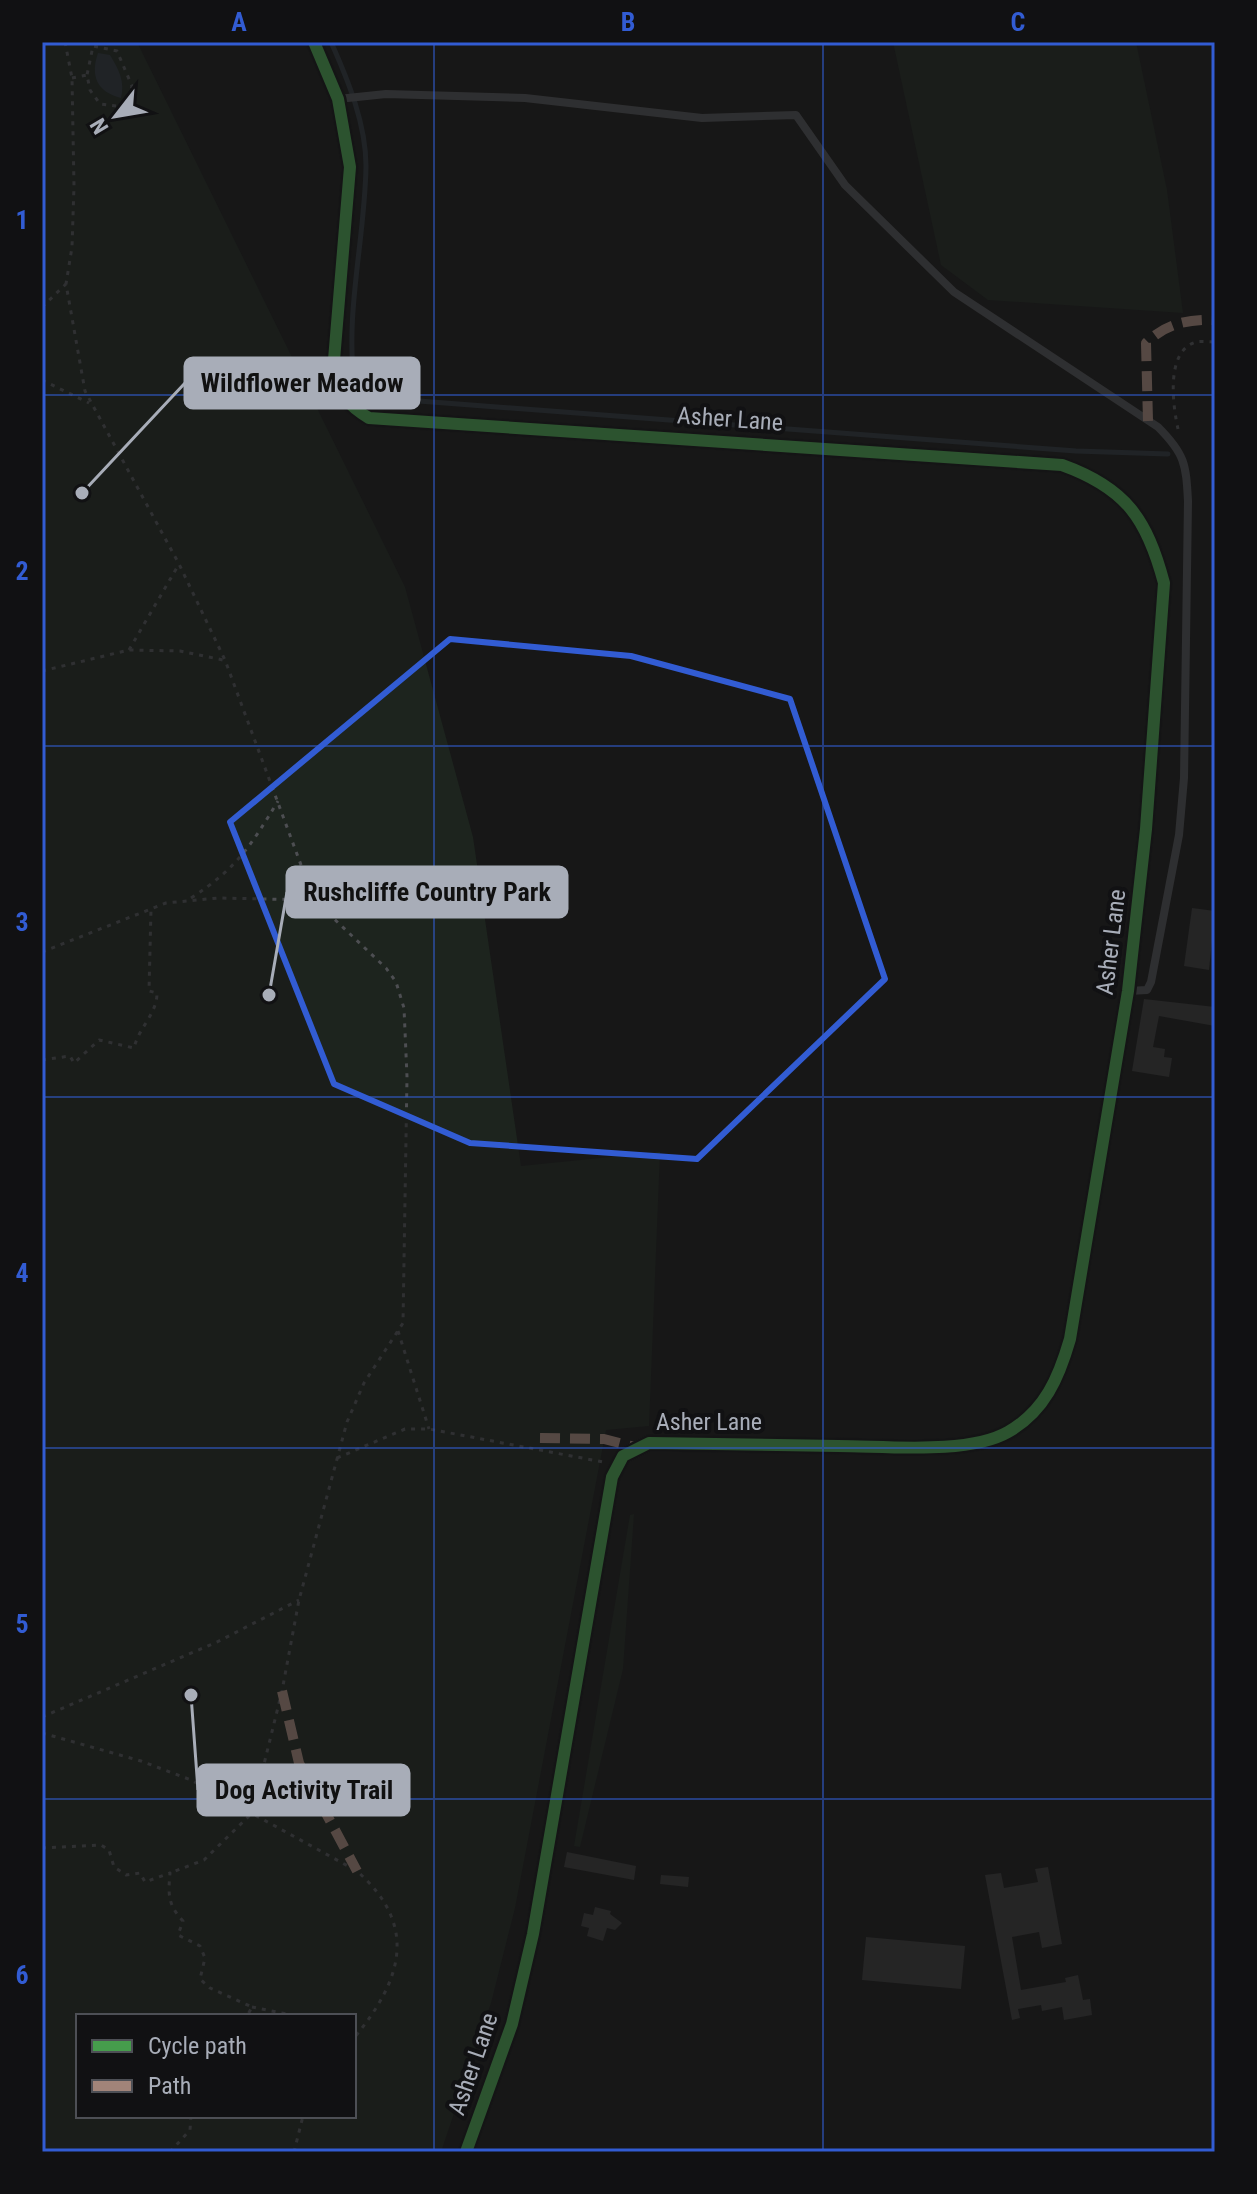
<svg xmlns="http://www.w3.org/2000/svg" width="1257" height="2194" font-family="'Roboto Condensed',sans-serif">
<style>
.green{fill:#1d241e;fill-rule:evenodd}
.water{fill:#2a3239}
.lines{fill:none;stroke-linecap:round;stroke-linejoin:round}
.stream{stroke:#2a3239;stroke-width:5}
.building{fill:#353536}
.path{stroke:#4d4e52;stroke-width:3;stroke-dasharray:4 6;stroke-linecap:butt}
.lane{stroke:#4b4c50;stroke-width:8}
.street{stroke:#4b4c50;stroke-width:16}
.quiet{stroke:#a18479;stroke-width:10;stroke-dasharray:20 10;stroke-linecap:butt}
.cycleway-casing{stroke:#111113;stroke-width:17}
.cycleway{stroke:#469c4c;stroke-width:12}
.marked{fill:none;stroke:#325cd3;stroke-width:6;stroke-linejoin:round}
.grid{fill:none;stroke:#325cd3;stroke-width:2;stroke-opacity:0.55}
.labels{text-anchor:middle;stroke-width:8;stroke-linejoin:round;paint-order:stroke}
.street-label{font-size:24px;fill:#a8adb8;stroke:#111113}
.leader{fill:none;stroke:#a8adb8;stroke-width:3}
.callout-dot{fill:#a8adb8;stroke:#111113;stroke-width:3}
.callout{fill:#a8adb8;stroke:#a8adb8;stroke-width:3}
.callout-label{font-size:26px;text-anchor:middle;font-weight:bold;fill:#111}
.neatline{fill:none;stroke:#325cd3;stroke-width:3}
.grid-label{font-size:26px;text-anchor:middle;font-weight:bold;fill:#325cd3}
</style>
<rect width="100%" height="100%" fill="#171717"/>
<g class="green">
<path d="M42,42H137L405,587L473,837L521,1166L660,1152L649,1426L606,1430L515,1908L491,2003L441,2152H42ZM78,2016H354V2116H78Z"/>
<polygon points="893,42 1136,42 1167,190 1183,313 988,300 941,265"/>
<polygon points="634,1514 623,1669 580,1847 574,1846 630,1515"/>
</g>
<path class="water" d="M98,53L110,55C119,70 125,81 121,98C97,92 90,76 98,53Z"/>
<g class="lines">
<path class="stream" d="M331,42C348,80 366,124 366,166C365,240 344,315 355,388L367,397L1076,451L1168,454"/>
</g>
<g class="building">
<polygon points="1192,908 1215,911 1209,970 1184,966"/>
<polygon points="1144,999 1215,1007 1215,1026 1159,1016 1153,1047 1165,1049 1164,1057 1172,1058 1169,1077 1132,1071"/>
<polygon points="567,1852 636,1866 634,1880 564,1867"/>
<polygon points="1048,1867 1062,1944 1042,1948 1039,1932 1012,1937 1021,1990 1066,1982 1065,1978 1078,1975 1083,2000 1090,1999 1092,2015 1064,2020 1062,2007 1042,2011 1041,2005 1018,2009 1020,2018 1012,2020 985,1875 1001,1873 1004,1888 1038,1882 1035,1869"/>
<polygon points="661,1875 689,1877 688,1887 660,1884"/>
<polygon points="595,1907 611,1911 610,1914 622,1923 615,1930 607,1928 603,1941 587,1936 589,1928 581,1926 584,1913 593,1915"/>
<polygon points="866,1937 965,1946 961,1989 862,1980"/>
</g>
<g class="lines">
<g class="path">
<polyline points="65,42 72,78 74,186 72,247 66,284 85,391 179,564 225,660 314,900 386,968 396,982 404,1008 407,1077 403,1323 364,1383 347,1422 299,1600 282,1691 252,1813 204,1860 170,1873"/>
<polyline points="72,78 87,75 90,90 100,104 117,106 128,101 132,86 117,51 93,46 87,75"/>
<polyline points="42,307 66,284"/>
<polyline points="42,380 89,403"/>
<path d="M1178,429C1173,406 1165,351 1196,342C1201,341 1210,342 1215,342"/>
<polyline points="129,650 179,564"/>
<polyline points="42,671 129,650 180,651 223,660"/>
<path d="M191,898C237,868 250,847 278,801"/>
<polyline points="42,952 166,903 218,898 312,900"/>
<path d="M42,1060L70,1056L74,1063L99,1040L134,1048C139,1027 157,1014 157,993L149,991L151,909"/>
<polyline points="398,1331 429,1429"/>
<polyline points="337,1458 405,1429 429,1429 603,1462"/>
<polyline points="42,1717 217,1642 299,1600"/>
<path d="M42,1733L141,1761L191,1780L357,1871C419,1926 402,1980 354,2038"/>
<path d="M42,1848L101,1845L109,1850L114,1867L126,1875L140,1873L145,1882L170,1873C168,1895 168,1905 183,1921L178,1935L200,1946L205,1958L200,1979L210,1988L252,2007L247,2016"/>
<polyline points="252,2007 297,2016"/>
<polyline points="170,2152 190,2130 191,2116"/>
<polyline points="294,2152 303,2116"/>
</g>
<path class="lane" d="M338,99L386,94L525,98L702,118L796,115L845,185L954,292L1158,427C1185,454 1186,464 1188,501L1184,778L1179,835L1151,982L1147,990L1128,991"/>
<path class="street" d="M314,42L338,99L350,167L333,372C337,393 350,407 369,418L1062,465C1126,488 1147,519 1164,583L1146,829L1128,991L1070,1339C1059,1377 1045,1411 1008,1432C968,1455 885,1446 838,1446C775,1445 712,1444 649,1443L623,1456L612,1477L533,1934L512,2024L466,2152"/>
<g class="quiet">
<path d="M1148,421L1146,343C1165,324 1188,319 1215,320"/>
<polyline points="540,1438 604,1439 635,1447"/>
<polyline points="282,1691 299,1763 357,1871"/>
</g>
<defs>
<path id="cycleway" d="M314,42L338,99L350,167L333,372C337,393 350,407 369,418L1062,465C1126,488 1147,519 1164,583L1146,829L1128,991L1070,1339C1059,1377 1045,1411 1008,1432C968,1455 885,1446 838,1446C775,1445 712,1444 649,1443L623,1456L612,1477L533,1934L512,2024L466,2152"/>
</defs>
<use href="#cycleway" class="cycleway-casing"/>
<use href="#cycleway" class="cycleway"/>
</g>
<path d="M0 0H1257V2194H0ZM450,639L631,656L790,699L885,979L697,1159L470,1143L334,1084L230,822Z" fill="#171717" fill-opacity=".55" fill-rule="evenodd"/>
<path class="marked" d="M450,639L631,656L790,699L885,979L697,1159L470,1143L334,1084L230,822Z"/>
<path class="grid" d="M434,42V2152M823,42V2152M42,395H1215M42,746H1215M42,1097H1215M42,1448H1215M42,1799H1215"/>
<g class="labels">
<g class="street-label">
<text transform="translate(730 419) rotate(4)" y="8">Asher Lane</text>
<text transform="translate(1111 942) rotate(-83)" y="8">Asher Lane</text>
<text x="709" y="1430">Asher Lane</text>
<text transform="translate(473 2064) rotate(-71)" y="8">Asher Lane</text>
</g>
</g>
<path class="leader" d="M82 493L185 383M269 995L287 892M191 1695L198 1790"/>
<g class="callout-dot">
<circle cx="82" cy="493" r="8"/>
<circle cx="269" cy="995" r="8"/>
<circle cx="191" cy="1695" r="8"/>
</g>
<g class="callout">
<rect x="185" y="358" width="234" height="50" rx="8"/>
<rect x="287" y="867" width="280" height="50" rx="8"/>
<rect x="198" y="1765" width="211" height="50" rx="8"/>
</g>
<g class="callout-label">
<text x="302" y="392">Wildflower Meadow</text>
<text x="427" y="901">Rushcliffe Country Park</text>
<text x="304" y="1799">Dog Activity Trail</text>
</g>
<rect width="1257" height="2194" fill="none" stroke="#111113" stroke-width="88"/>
<rect x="76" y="2014" width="280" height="104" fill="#111113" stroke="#4d4f55" stroke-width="2"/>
<rect x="92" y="2040" width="40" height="12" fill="#469c4c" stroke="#4d4f55" stroke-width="2"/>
<text x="148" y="2054" font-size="24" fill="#a8adb8">Cycle path</text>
<rect x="92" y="2080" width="40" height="12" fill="#a18479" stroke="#4d4f55" stroke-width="2"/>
<text x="148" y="2094" font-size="24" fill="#a8adb8">Path</text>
<g transform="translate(116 116) rotate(239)" stroke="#111113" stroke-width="6" paint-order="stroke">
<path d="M0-6L14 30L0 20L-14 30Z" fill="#a8adb8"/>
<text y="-12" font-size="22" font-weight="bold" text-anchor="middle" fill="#a8adb8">N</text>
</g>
<rect x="44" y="44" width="1169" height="2106" class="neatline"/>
<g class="grid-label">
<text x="239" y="31">A</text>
<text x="628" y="31">B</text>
<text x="1018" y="31">C</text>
<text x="22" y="229">1</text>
<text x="22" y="580">2</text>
<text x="22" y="931">3</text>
<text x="22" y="1282">4</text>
<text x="22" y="1633">5</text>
<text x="22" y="1984">6</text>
</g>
</svg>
